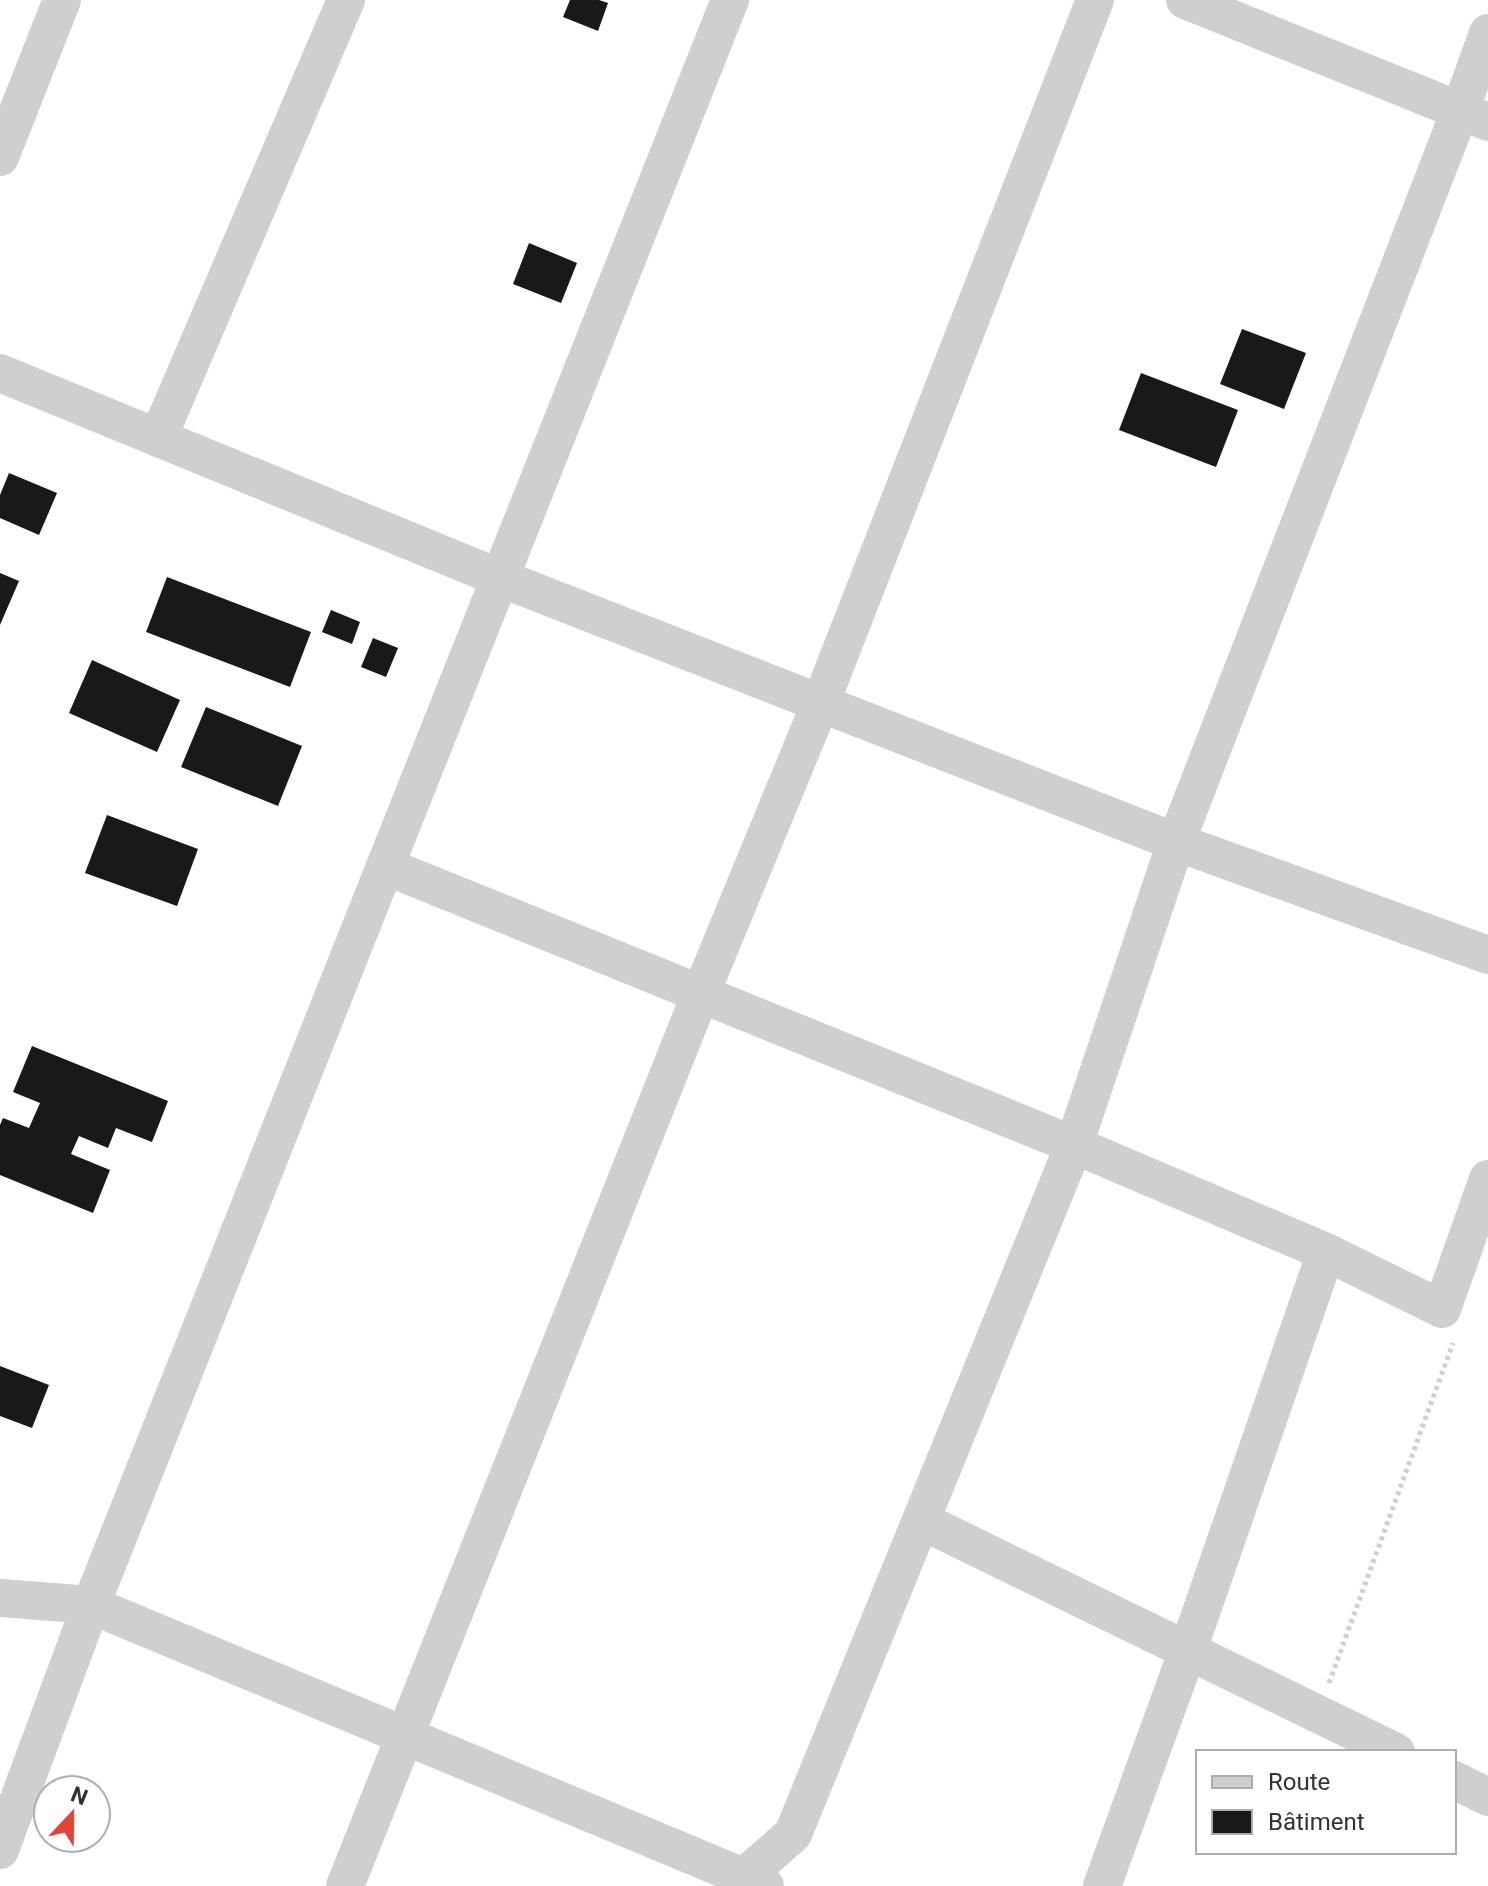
<svg xmlns="http://www.w3.org/2000/svg" width="1488" height="1886" font-family="Roboto,sans-serif">
<style>
.building{fill:#191919}
.lines{fill:none;stroke-linecap:round;stroke-linejoin:round}
.path{stroke:#cfcfcf;stroke-width:5;stroke-dasharray:4 4;stroke-linecap:butt}
.street{stroke:#cfcfcf;stroke-width:38}
</style>
<rect width="100%" height="100%" fill="#fff"/>
<g class="building">
<polygon points="570,0 599,0 608,3 598,31 563,17"/>
<polygon points="529,243 577,263 561,303 513,284"/>
<polygon points="1242,329 1306,353 1284,409 1220,384"/>
<polygon points="1141,373 1238,410 1216,467 1119,430"/>
<polygon points="9,473 57,493 39,535 0,518 0,495"/>
<polygon points="0,573 19,581 0,625"/>
<polygon points="167,577 311,632 290,687 146,632"/>
<polygon points="331,610 360,622 352,644 322,632"/>
<polygon points="373,638 398,648 386,677 361,667"/>
<polygon points="92,660 180,700 157,752 69,713"/>
<polygon points="206,707 302,746 278,806 181,767"/>
<polygon points="107,815 198,849 177,906 85,873"/>
<polygon points="32,1046 168,1101 152,1142 116,1128 108,1148 79,1136 71,1154 110,1170 93,1213 0,1175 0,1125 3,1118 29,1128 40,1103 13,1092"/>
<polygon points="0,1366 49,1385 32,1428 0,1416"/>
</g>
<g class="lines">
<polyline class="path" points="1329,1683 1453,1343"/>
<g class="street">
<polyline points="1185,0 1488,122"/>
<polyline points="0,157 62,0"/>
<polyline points="0,373 500,578 1176,842 1488,955"/>
<polyline points="158,438 346,0"/>
<polyline points="385,866 1074,1145 1326,1252 1442,1309 1488,1179"/>
<polyline points="922,1521 1396,1752"/>
<polyline points="0,1598 91,1605 765,1886"/>
<polyline points="1454,1780 1488,1797"/>
<polyline points="0,1850 91,1605 730,0"/>
<polyline points="345,1886 701,993 821,702 1095,0"/>
<polyline points="741,1886 744,1877 793,1834 1074,1145 1176,842 1460,111 1488,33"/>
<polyline points="1102,1886 1188,1650 1326,1252"/>
</g>
</g>
<rect x="1196" y="1750" width="260" height="104" fill="#ffffff" stroke="#adadad" stroke-width="2"/>
<rect x="1212" y="1776" width="40" height="12" fill="#cfcfcf" stroke="#adadad" stroke-width="2"/>
<text x="1268" y="1790" font-size="24" fill="#323232">Route</text>
<rect x="1212" y="1810" width="40" height="24" fill="#191919" stroke="#adadad" stroke-width="2"/>
<text x="1268" y="1830" font-size="24" fill="#323232">Bâtiment</text>
<g transform="translate(72 1814) rotate(22)"><circle r="38" fill="#ffffff" stroke="#adadad" stroke-width="2"/>
<path d="M0-6L14 30L0 20L-14 30Z" fill="#e84235"/>
<text y="-12" font-size="22" font-weight="bold" text-anchor="middle" fill="#323232">N</text>
</g>
</svg>
